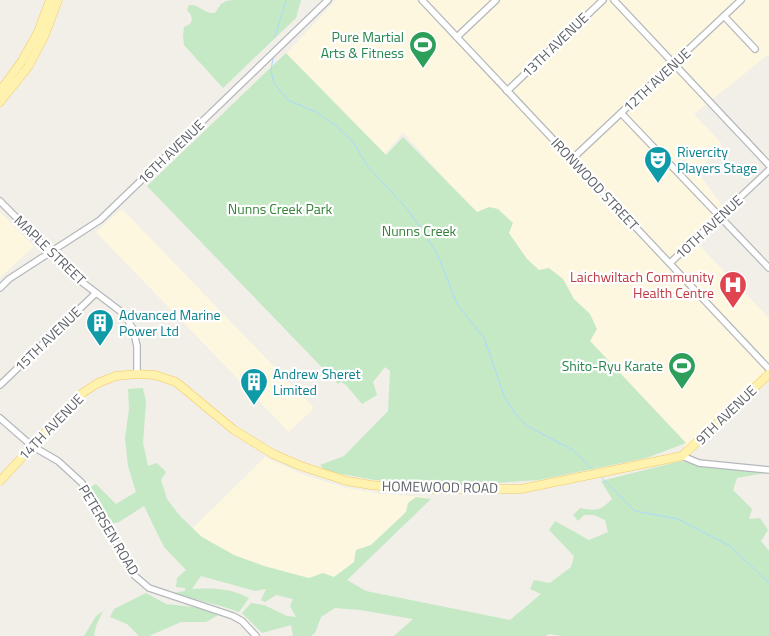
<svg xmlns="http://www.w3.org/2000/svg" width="769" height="636" font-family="'Titillium Web',sans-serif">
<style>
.commercial{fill:#fef7e0}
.green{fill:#c5e8c5}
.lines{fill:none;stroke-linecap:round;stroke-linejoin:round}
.stream{stroke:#aadaff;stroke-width:1}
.minor-casing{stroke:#b5b8bc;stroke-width:8}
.major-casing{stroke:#f2c960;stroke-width:9}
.minor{stroke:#fff;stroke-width:5.5}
.major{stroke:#fff2af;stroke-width:8}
.labels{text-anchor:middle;stroke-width:4.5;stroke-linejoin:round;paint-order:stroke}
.leisure-label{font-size:14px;fill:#27864d;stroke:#fff;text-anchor:end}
.street-label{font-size:14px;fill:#5f6368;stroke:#fff}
.culture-label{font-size:14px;fill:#0d838f;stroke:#fff;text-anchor:start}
.park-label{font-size:14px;fill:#348238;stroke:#fff}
.health-label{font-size:14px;fill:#be3a42;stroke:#fff;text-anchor:end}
</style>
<rect width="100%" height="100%" fill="#f1efe8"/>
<g class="commercial">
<polygon points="336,0 769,0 769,54 694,114 722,144 697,171 723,207 694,240 769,318 769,374 689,450 567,316 403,132 378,162 286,54"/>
<polygon points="122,209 314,408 289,432 96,232"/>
<polygon points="0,212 34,246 0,278"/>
<polygon points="265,457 301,474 346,488 384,494 428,497 332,590 260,577 185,536"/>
</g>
<g class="green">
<path d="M234,0H301L296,18L223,88L184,45L183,36L184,27L190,24L192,20L191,15L187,10L189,5C200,4 203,14 215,13L221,4L226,1Z"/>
<polygon points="286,53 386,155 403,137 477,212 489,207 498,209 513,223 509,233 527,259 539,270 549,268 563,279 574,299 590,314 597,329 590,341 686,443 646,458 539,480 466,485 374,480 326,471 320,465 344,456 388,411 390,371 385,367 373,382 377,395 362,404 346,385 341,382 338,384 147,186"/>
<path d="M143,388L146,402L143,443L148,466L157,463L166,472L161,480L167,499L180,516L202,537L234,555L264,566L309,578L323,573L334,577L354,562L356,550L371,545L406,512L408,503L416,497L431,499L347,580L366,591L510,620L541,594L530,589L534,580L550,583L571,567L574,556L549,530L555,521L589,540L608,532L605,520L594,515H584L578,521L573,515L580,508C597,511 600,511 612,499L601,481L681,461L704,466L766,473L737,478L733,490L752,509L749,519L760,518L768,530L761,541L769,551V636H562L549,634L546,636H394L413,619L360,610L335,608L321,617L315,633L311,636H293L291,625L262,633L242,613L251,603L264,605L287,616L296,617L290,606L293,599L276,595L265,602L261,600L266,589L255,591L201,576L192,589C215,588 228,588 249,598L239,612L224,607L172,593L185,591V588L176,587L177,578L186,570L164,547L144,506L119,522L110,524L89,488L96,484L116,504L136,492L128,466L125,438L129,409L128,389Z"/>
<polygon points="146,593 166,604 194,607 218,615 206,622 181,622 149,636 139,636 127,624 110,617 114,609"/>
<polygon points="103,611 96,626 94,636 84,636 96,616"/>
</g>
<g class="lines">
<g class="stream">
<polyline points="275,37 286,0"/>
<polyline points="273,58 271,71 274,83 288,100 316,112 336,126 353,142 368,167 409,211 437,253 457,304 484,338 505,398 516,415 529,427 573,450 594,471"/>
<polyline points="601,477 635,511 678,519 730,546 769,583"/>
</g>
<defs>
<g id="minor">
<polyline points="422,0 769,369"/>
<polyline points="614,0 769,165"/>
<polyline points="724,16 755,49"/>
<polyline points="457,37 496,0"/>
<polyline points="507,91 603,0"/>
<polyline points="621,113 769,268"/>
<polyline points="572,159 741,0"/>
<polyline points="0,201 74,276 124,314 133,329 137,346 137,374"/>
<polyline points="670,263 769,170"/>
<polyline points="0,288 9,279 100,220 328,0"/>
<polyline points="0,385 96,293"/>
<polyline points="0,418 32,446 58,461 82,483 135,576 149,588 233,616 242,621 256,636"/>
<polyline points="682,456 699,463 769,470"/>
</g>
<g id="major">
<polyline points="0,91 22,61 38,32 50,0"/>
<polyline points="0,102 28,67 44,37 58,0"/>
<polyline points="0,481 81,394 98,383 116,376 137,374 155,375 176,382 234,430 273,454 301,466 347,481 371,485 412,489 521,489 682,456 769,374"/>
</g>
</defs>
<use href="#minor" class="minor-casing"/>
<use href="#major" class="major-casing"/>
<use href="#minor" class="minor"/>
<use href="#major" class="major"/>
</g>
<defs>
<symbol id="stadium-pin" viewBox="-11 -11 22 30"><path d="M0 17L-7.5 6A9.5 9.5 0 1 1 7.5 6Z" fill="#2e9e5b" stroke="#fff"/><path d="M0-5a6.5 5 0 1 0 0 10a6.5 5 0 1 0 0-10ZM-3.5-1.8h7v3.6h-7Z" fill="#fff"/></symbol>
<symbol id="theatre-pin" viewBox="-11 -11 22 30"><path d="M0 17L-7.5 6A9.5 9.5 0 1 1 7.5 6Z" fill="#0f9aa8" stroke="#fff"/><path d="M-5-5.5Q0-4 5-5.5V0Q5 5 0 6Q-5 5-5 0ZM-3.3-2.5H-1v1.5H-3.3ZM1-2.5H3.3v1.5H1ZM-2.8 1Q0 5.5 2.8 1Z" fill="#fff"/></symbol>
<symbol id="hospital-pin" viewBox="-11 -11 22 30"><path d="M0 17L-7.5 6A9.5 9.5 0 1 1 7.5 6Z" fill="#e0444e" stroke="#fff"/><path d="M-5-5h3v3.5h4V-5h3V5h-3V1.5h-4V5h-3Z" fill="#fff"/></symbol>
<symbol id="building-pin" viewBox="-11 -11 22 30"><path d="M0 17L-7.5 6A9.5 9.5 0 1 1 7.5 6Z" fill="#0f9aa8" stroke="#fff"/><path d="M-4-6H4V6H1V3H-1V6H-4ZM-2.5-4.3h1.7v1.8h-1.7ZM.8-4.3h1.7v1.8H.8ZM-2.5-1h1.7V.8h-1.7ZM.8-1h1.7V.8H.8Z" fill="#fff"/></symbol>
</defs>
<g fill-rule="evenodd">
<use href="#stadium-pin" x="407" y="29" width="32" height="43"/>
<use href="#theatre-pin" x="642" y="144" width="32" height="43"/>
<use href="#hospital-pin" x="717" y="269" width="32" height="43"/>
<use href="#building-pin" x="84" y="307" width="32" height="43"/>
<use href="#stadium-pin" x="666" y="350" width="32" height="43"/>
<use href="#building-pin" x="238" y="366" width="32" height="43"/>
</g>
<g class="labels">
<g class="leisure-label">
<text x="404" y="42">Pure Martial<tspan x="404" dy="16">Arts &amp; Fitness</tspan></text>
<text x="663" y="371">Shito-Ryu Karate</text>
</g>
<g class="street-label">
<text transform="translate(555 45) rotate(-44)" y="5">13TH AVENUE</text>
<text transform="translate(657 80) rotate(-43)" y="5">12TH AVENUE</text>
<text transform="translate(171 152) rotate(-44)" y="5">16TH AVENUE</text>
<text transform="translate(595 184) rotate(47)" y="5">IRONWOOD STREET</text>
<text transform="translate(709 227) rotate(-43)" y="5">10TH AVENUE</text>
<text transform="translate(50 250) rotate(44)" y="5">MAPLE STREET</text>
<text transform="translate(48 339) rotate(-44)" y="5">15TH AVENUE</text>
<text transform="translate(726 415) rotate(-44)" y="5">9TH AVENUE</text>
<text transform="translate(51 427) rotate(-46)" y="5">14TH AVENUE</text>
<text transform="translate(440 487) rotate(1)" y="5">HOMEWOOD ROAD</text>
<text transform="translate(109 530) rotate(59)" y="5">PETERSEN ROAD</text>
</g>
<g class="culture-label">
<text x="677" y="157">Rivercity<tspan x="677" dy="16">Players Stage</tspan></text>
<text x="119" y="320">Advanced Marine<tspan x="119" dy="16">Power Ltd</tspan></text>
<text x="273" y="379">Andrew Sheret<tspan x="273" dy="16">Limited</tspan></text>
</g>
<g class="park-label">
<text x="280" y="214">Nunns Creek Park</text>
<text x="419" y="236">Nunns Creek</text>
</g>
<g class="health-label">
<text x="714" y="282">Laichwiltach Community<tspan x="714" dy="16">Health Centre</tspan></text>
</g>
</g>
</svg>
